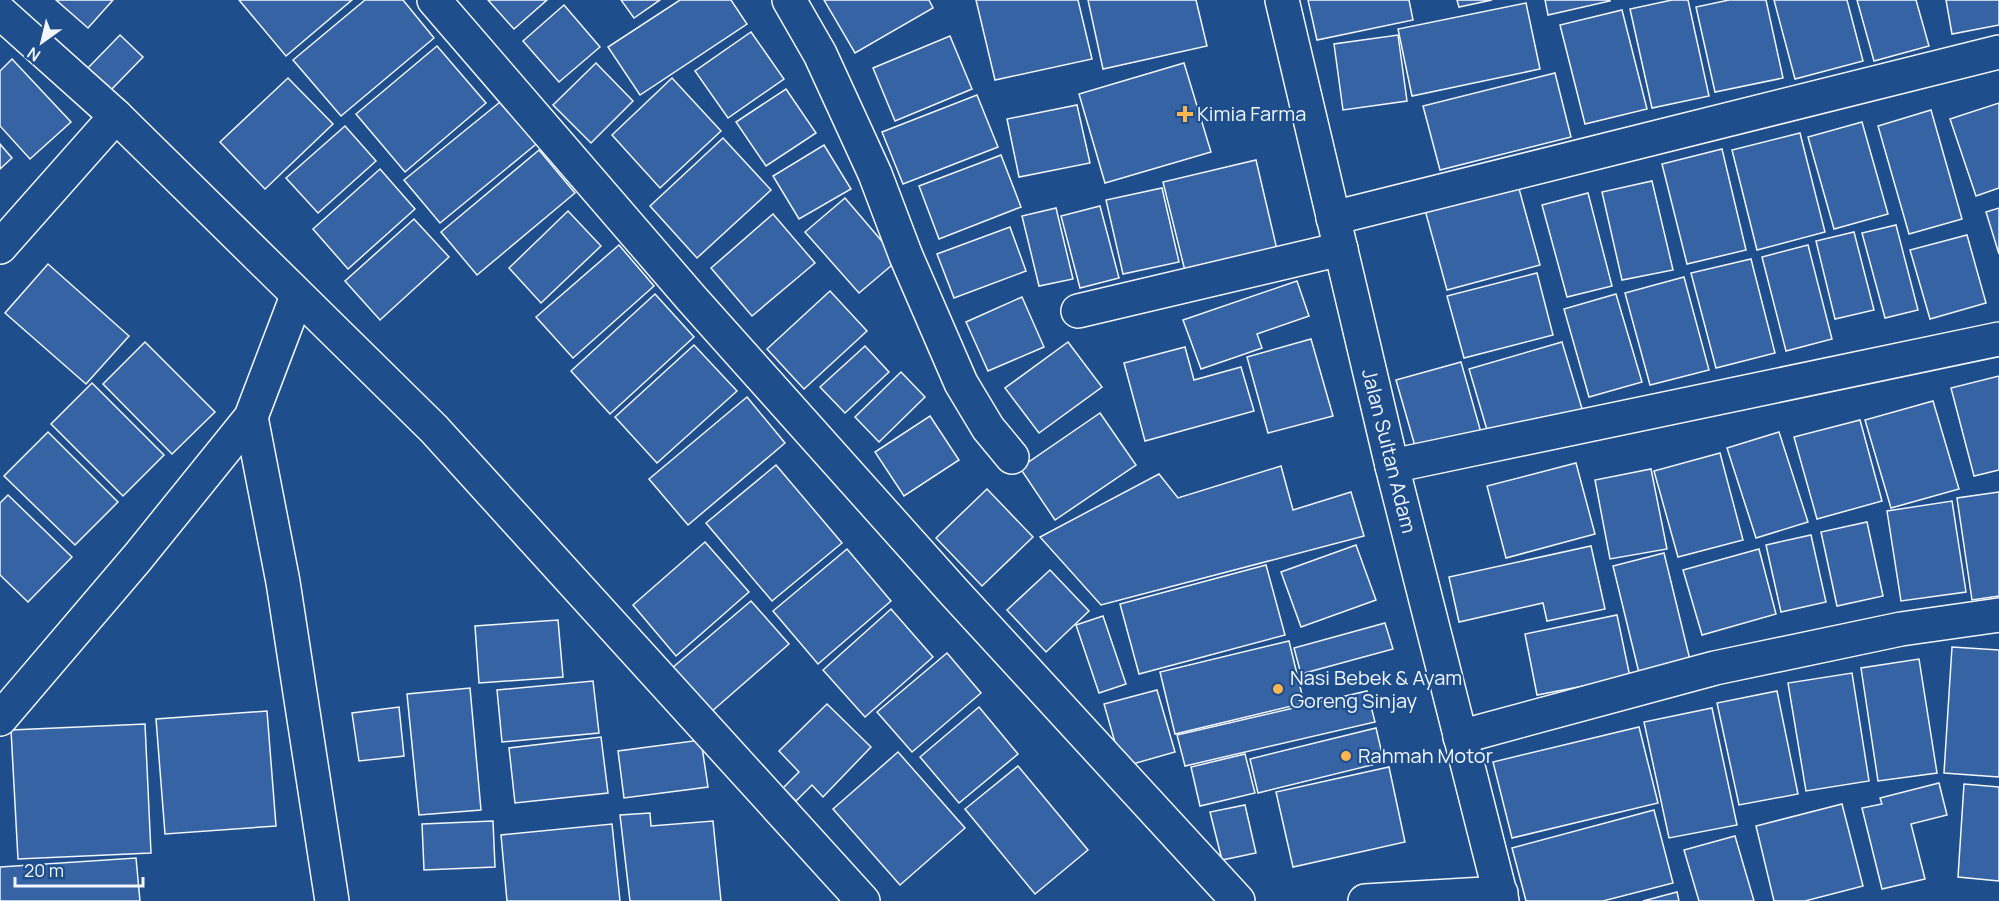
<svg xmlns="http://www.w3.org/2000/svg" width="1999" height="901" font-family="Manrope,sans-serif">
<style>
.building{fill:#3563a3;stroke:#f2f6ff;stroke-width:1.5}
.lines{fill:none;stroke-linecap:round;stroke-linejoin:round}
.minor-casing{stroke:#f2f6ff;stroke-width:36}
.major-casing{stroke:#f2f6ff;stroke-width:36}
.minor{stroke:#1f4e8c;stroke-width:33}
.major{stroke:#1f4e8c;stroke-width:33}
.poi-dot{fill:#ffb74d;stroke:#1f4e8c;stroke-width:2}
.labels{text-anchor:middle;stroke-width:4.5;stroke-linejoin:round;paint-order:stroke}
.poi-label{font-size:20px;fill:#f2f6ff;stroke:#1f4e8c;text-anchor:start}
.street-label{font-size:20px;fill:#f2f6ff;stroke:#1f4e8c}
</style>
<rect width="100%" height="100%" fill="#1f4e8c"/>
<g class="building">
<polygon points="56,0 113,0 88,28"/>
<polygon points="239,0 352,0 286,56"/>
<polygon points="365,0 403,0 434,38 341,116 293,60"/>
<polygon points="488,0 547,0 514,29"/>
<polygon points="621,0 660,0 634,18"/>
<polygon points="680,0 731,0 747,24 640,95 608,47"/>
<polygon points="824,0 929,0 933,8 855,53"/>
<polygon points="976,0 1078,0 1092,59 995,80"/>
<polygon points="1088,0 1196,0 1207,46 1103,69"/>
<polygon points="1308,0 1409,0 1413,20 1317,40"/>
<polygon points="1457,0 1492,0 1459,7"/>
<polygon points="1545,0 1610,0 1610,1 1548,15"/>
<polygon points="1672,0 1688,0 1709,96 1652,108 1630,9"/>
<polygon points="1729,0 1766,0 1783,78 1715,92 1696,7"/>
<polygon points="1774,0 1847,0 1863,61 1795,79"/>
<polygon points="1857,0 1916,0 1929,46 1874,61"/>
<polygon points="1946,0 1999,0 1999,25 1952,34"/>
<polygon points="1526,3 1540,69 1412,96 1398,29"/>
<polygon points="564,5 600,47 559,82 523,41"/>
<polygon points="1622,10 1647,109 1585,124 1560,25"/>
<polygon points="751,32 784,79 728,118 695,71"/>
<polygon points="120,35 143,57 109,92 86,70"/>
<polygon points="1398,35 1407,101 1343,110 1334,44"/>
<polygon points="950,36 972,89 895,121 873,68"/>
<polygon points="437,46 486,103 405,172 356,114"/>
<polygon points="12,59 71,122 30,159 0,126 0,71"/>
<polygon points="596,63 633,101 591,143 553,105"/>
<polygon points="1184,63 1211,152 1105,183 1079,94"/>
<polygon points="1555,73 1571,137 1440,170 1423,106"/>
<polygon points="288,78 333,124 265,189 220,142"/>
<polygon points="672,78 721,131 660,188 612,135"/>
<polygon points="786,89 816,133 766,166 736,122"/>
<polygon points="977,95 998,147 903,184 882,132"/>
<polygon points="505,98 540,141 440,223 404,180"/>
<polygon points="1999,103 1999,188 1976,196 1950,119"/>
<polygon points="1077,105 1090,163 1019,177 1007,119"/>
<polygon points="1931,110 1962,219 1909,234 1878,126"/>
<polygon points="1862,122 1888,214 1834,229 1808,137"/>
<polygon points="345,126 376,161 318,213 286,178"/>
<polygon points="1800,133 1825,232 1757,250 1732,150"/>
<polygon points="723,138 771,190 697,258 650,206"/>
<polygon points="0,144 12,158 0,169"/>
<polygon points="824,145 851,189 799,219 773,176"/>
<polygon points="1722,149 1746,250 1687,264 1662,164"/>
<polygon points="539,150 575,193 477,275 441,232"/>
<polygon points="1001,155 1021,207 939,239 919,186"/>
<polygon points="1256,160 1278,254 1186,275 1163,182"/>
<polygon points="380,169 415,209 348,269 313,229"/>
<polygon points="1652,181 1673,270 1622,280 1602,192"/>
<polygon points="1518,185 1540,265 1447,290 1425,210"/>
<polygon points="1162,188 1179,262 1123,274 1106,200"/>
<polygon points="1588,193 1612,286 1567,297 1542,205"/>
<polygon points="845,198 898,260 859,293 805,232"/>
<polygon points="1100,206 1119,278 1080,288 1061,216"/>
<polygon points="1056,208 1073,279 1039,286 1022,216"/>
<polygon points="1999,208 1999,254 1986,212"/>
<polygon points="568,211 601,246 541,303 509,268"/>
<polygon points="773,214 815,263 752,316 711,268"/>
<polygon points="414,219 449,257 380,320 345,281"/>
<polygon points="1896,225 1918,310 1885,318 1862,233"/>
<polygon points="1010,227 1026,271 954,298 937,254"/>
<polygon points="1854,232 1874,310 1835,319 1816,241"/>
<polygon points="1967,235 1986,303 1930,319 1910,250"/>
<polygon points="619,245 654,286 573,358 536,317"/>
<polygon points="1808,245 1832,339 1786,351 1762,257"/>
<polygon points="1751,259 1775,353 1716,368 1691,273"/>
<polygon points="48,264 129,336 86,384 5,313"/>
<polygon points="1537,273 1553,335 1464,358 1447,296"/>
<polygon points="1684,277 1709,370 1650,385 1625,293"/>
<polygon points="1297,281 1309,316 1257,334 1262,348 1201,369 1183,320"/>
<polygon points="830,291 867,331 804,389 767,349"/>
<polygon points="655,294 694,337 610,414 571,371"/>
<polygon points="1616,294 1642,382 1589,397 1564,309"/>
<polygon points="1022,297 1044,347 988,371 966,322"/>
<polygon points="1311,339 1333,416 1268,433 1247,357"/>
<polygon points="145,342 215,412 172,454 103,384"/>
<polygon points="1068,342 1102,387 1039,433 1005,388"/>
<polygon points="1562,342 1583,412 1490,440 1469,369"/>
<polygon points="694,345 737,391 657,463 615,417"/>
<polygon points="865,346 889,372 845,413 820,387"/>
<polygon points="1185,347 1194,380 1241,367 1254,411 1145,441 1124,363"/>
<polygon points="1461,362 1482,436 1417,453 1396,380"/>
<polygon points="901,372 925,397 879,442 855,417"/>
<polygon points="1999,376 1999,470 1974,476 1951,388"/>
<polygon points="92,383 164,455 123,496 51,424"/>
<polygon points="747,397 785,443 688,525 649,479"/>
<polygon points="1933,401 1959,489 1891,508 1865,420"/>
<polygon points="1100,413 1136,465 1055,520 1020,468"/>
<polygon points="930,416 959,460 904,496 875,452"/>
<polygon points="1860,420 1882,501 1817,519 1794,437"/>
<polygon points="48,432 118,502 75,545 4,476"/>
<polygon points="1779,432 1808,522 1756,538 1727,448"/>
<polygon points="1720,453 1743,540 1678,557 1654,471"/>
<polygon points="1576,463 1595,534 1506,558 1487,486"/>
<polygon points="776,465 842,543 772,601 706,523"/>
<polygon points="1281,466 1293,510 1351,492 1364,536 1101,605 1040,537 1159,474 1178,498"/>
<polygon points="1651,469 1667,549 1610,559 1595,480"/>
<polygon points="987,489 1033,537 982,586 936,538"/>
<polygon points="1999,492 1999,596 1972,600 1957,498"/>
<polygon points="8,495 72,557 28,602 0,575 0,503"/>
<polygon points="1952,501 1966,592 1901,601 1887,511"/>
<polygon points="1867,522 1883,596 1837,606 1821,532"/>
<polygon points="1811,535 1826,602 1781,612 1766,545"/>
<polygon points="705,542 749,592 676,656 633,605"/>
<polygon points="1356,545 1376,600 1301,627 1281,572"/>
<polygon points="1591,546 1605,609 1547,621 1543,603 1459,622 1449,577"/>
<polygon points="847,549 891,601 818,664 773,611"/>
<polygon points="1759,549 1776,614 1702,635 1683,570"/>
<polygon points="1664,553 1691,664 1640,677 1613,566"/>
<polygon points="1266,565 1285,635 1139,674 1120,604"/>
<polygon points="1050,570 1089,611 1046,652 1007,610"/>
<polygon points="751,601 789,644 711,712 672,668"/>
<polygon points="891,609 933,657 865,717 823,670"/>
<polygon points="1617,615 1630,677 1537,695 1525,634"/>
<polygon points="1103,616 1126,684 1099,693 1076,625"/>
<polygon points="558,620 563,677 479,683 475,626"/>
<polygon points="1385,623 1393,649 1301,674 1294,648"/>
<polygon points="1289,641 1304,703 1175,734 1160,672"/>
<polygon points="1952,647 1999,650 1999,777 1944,773"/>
<polygon points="947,653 981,693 912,752 877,712"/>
<polygon points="1919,659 1937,773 1878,781 1861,668"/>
<polygon points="1852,673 1869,781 1806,791 1788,683"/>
<polygon points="593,681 599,733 502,742 497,690"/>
<polygon points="470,688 481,810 419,815 407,694"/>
<polygon points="1157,690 1175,752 1122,767 1104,704"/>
<polygon points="1367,691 1375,722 1185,766 1177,735"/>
<polygon points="1777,691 1798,794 1739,805 1717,703"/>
<polygon points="827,704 871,747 823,797 812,785 796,801 783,788 799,772 779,751"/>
<polygon points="399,707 404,756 359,761 352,713"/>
<polygon points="979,707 1018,754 959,803 920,757"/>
<polygon points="1712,708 1737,825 1669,838 1644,722"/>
<polygon points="267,711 276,826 165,834 156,719"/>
<polygon points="145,724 151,853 18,859 11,730"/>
<polygon points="1639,727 1658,803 1512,838 1493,762"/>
<polygon points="1376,728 1384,762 1258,793 1250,759"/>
<polygon points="601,737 608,793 515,803 509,748"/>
<polygon points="701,740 708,787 624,798 618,751"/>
<polygon points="898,752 965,828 900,885 833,809"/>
<polygon points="1245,754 1255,793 1200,806 1191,767"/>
<polygon points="1018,766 1088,850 1035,894 965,809"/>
<polygon points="1389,767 1405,842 1293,867 1276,792"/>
<polygon points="1939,783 1947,815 1911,824 1925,879 1882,889 1862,808 1882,804 1880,798"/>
<polygon points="1964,784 1999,787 1999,881 1958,877"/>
<polygon points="1842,804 1863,886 1805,901 1774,901 1756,826"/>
<polygon points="1245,805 1256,853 1222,860 1210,812"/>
<polygon points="1654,810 1673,883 1603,901 1526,901 1512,848"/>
<polygon points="650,813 651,826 713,821 721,901 630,901 620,815"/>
<polygon points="493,821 495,867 424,870 422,824"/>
<polygon points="612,824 620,901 507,901 501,835"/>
<polygon points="1735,836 1754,901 1699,901 1684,850"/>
<polygon points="136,858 140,901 0,901 0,867"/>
<polygon points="1677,892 1679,901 1643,901"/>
</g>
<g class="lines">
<defs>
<g id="minor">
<polyline points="434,0 692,299 954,592 1238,901"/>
<polyline points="789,0 820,54 875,174 906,256 961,383 988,428 1012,457"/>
<polyline points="0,12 116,116 434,429 863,901"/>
<polyline points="1333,218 1999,52"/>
<polyline points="0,247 116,116"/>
<polyline points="1078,311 1341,249"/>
<polyline points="251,417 283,582 332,901"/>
<polyline points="1392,466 1999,339"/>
<polyline points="0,719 138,557 251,417 297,296"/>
<polyline points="1460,737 1715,668 1901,629 1999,615"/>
<polyline points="1365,901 1501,893"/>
</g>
<polyline id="major" points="1282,0 1392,466 1502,901"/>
</defs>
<use href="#minor" class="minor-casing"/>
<use href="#major" class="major-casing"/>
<use href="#minor" class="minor"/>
<use href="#major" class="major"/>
</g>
<g class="poi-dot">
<path d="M1182 105h6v6h6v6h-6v6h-6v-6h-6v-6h6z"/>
<circle cx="1278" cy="689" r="6"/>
<circle cx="1346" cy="756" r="6"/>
</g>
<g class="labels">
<g class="poi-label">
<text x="1197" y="121">Kimia Farma</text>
<text x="1290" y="685">Nasi Bebek &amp; Ayam<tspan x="1290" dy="23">Goreng Sinjay</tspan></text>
<text x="1358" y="763">Rahmah Motor</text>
</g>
<g class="street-label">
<text transform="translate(1389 451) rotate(76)" y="7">Jalan Sultan Adam</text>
</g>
</g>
<g transform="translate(42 42) rotate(214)" stroke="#1f4e8c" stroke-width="4.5" paint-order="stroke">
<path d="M0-4.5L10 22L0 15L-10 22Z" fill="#f2f6ff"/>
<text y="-9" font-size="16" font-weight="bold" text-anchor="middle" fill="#f2f6ff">N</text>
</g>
<path d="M15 877v9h128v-9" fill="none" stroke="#f2f6ff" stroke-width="3"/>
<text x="24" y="877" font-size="18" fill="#f2f6ff" stroke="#1f4e8c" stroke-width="4.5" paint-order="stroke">20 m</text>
</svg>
